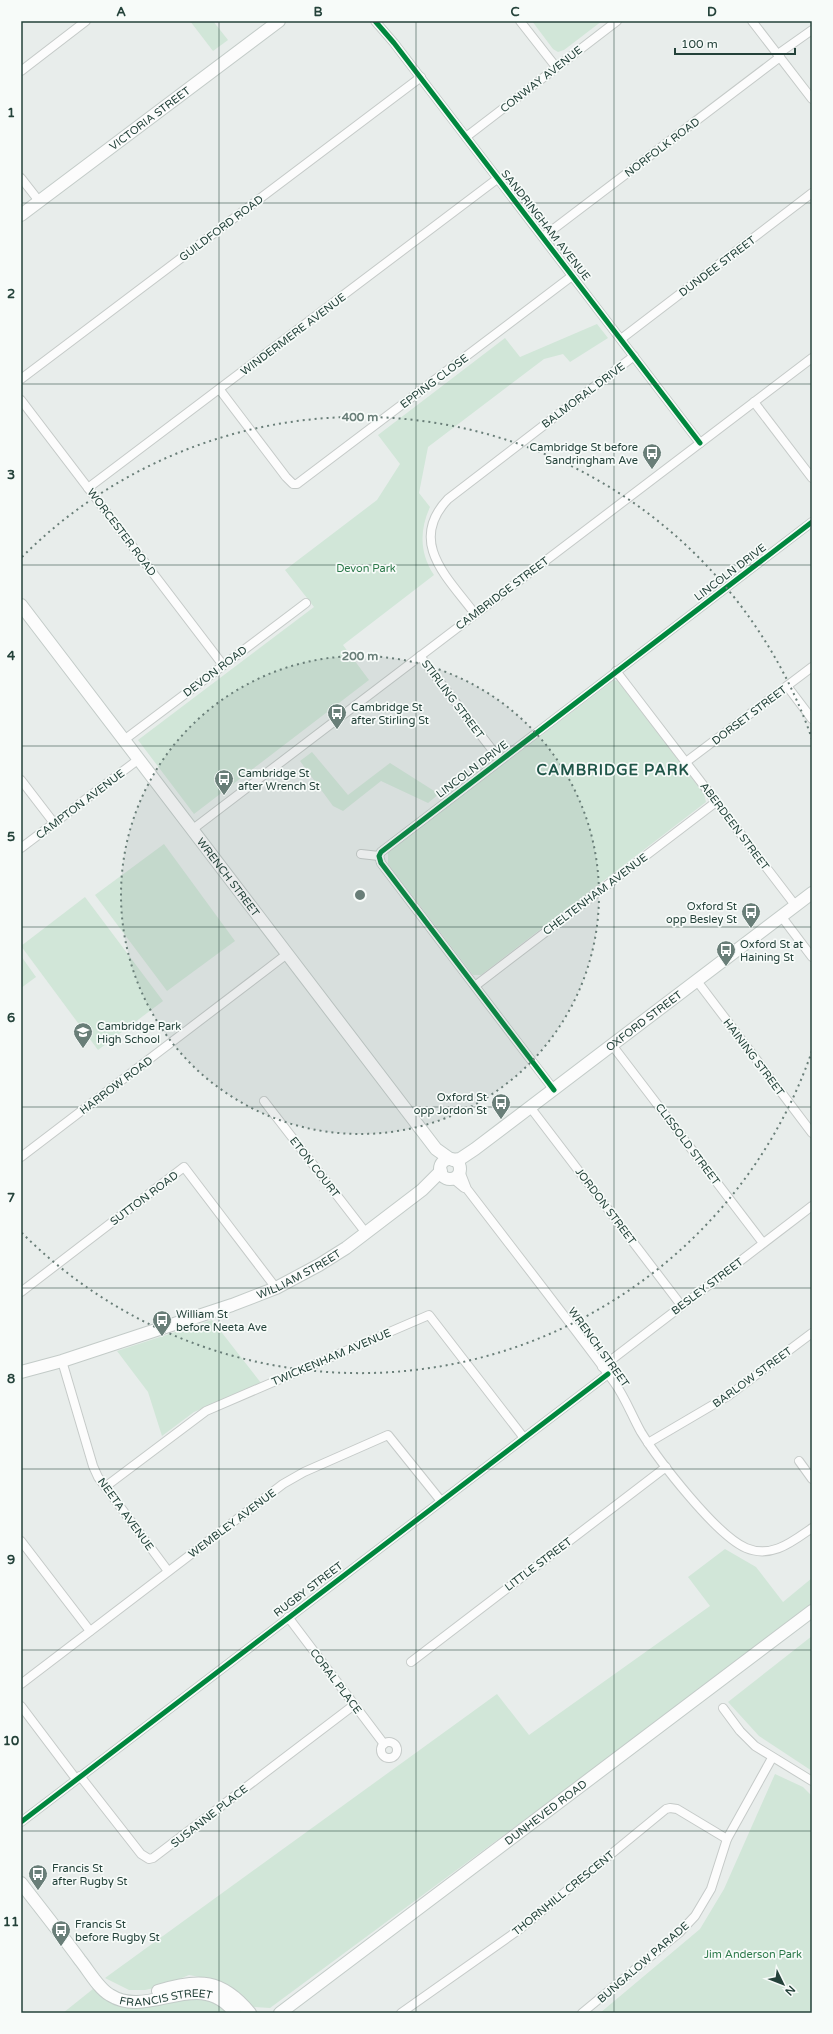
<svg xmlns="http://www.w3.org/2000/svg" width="833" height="2034" font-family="'Varela Round',sans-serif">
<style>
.green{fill:#d1e6d8}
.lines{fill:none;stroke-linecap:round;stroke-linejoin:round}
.street-casing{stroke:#c5cac8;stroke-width:10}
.secondary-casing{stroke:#c3cbc8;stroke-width:14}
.street{stroke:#fcfcfc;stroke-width:8}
.secondary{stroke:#fcfcfc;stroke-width:12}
.cycleway-casing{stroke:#f7fbf9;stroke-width:8}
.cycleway{stroke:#00873e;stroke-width:5}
.grid{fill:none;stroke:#24423a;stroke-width:1;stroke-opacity:0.55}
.ring{fill:none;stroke:#697e78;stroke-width:2;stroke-dasharray:2 4}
.labels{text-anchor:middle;stroke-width:3.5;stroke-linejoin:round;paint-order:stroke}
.street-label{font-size:11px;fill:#24423a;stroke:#f7fbf9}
.poi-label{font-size:11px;fill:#24423a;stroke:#f7fbf9;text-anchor:start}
.park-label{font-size:11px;fill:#2d7a4b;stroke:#f7fbf9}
.district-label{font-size:15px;font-weight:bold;letter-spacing:1px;fill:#1f5548;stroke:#f7fbf9}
.centre{fill:#697e78;stroke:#f7fbf9;stroke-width:2}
.ring-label{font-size:12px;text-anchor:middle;font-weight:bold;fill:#697e78;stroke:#f7fbf9;stroke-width:3.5;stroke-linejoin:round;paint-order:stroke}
.neatline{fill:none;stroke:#24423a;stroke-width:1.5}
.grid-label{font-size:13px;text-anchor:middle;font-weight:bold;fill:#24423a}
</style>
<rect width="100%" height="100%" fill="#e8edeb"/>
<g class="green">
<polygon points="190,21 213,21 228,40 213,51"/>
<polygon points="532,21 602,21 564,50 558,52 553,49"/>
<path d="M597,324L608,338L570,362L563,354L544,359L428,447L419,493L430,507C419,531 420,554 434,575L343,645L369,680L194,814L138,740L314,607L285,570L377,500L400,464L378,435L505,338L520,357Z"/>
<polygon points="614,680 618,681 704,794 706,802 481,975 473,975 388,864 388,852"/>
<polygon points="312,752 348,795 390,763 439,794 428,803 381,781 343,811 333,806 300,761"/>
<polygon points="164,844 235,941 167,991 95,895"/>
<polygon points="85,897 163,1001 98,1050 21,946"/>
<polygon points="21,956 36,977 21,988"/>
<polygon points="212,1320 261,1383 194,1412 162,1436 148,1392 117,1351"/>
<polygon points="725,1549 756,1567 783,1602 812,1578 812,1603 720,1675 270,2008 254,2007 220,1981 189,1975 163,1986 145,1990 129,1990 105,1978 497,1694 529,1735 710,1606 688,1577"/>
<polygon points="812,1636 812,1771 759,1736 728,1702"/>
<polygon points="775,1774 803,1787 812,1796 812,2013 600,2013 700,1929 724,1889"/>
<polygon points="93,1989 114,2002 193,1996 215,2002 231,2013 63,2013"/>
</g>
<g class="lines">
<defs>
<g id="street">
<polyline points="375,21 394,43 700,443"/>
<polyline points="520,21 556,67"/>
<polyline points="752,21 812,99"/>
<polyline points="778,54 812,30"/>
<polyline points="21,71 86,21"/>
<polyline points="466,137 617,21"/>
<polyline points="21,178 39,201"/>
<polyline points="543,237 780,57"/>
<polyline points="621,339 812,193"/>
<polyline points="21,379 421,77"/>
<polyline points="220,390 286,477 293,484 297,484 572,276"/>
<polyline points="21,400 223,665"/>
<polyline points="754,402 812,478"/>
<polyline points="88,488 497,179"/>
<path d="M475,614C448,578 407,542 448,499L634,356"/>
<polyline points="420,656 500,760"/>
<polyline points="616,671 795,905"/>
<polyline points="787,686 812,719"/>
<polyline points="124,740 306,603"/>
<polyline points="686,762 812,667"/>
<polyline points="21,780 54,823"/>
<polyline points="193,829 812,358"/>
<polyline points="21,848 139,759"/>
<polyline points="361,854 379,856"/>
<polyline points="781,916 812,957"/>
<polyline points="697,981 812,1133"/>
<polyline points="475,986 716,802"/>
<polyline points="612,1045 763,1243"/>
<polyline points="554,1090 381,863 379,856 381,852 812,522"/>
<polyline points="264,1101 366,1233"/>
<polyline points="530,1107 681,1305"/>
<polyline points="21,1157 287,954"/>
<path d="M460,1171L467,1189C516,1253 566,1317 614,1382C625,1397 632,1416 641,1432C659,1461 716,1535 746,1548C772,1559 793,1541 812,1528"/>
<polyline points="452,1178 464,1188"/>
<polyline points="21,1292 184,1167 276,1288"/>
<polyline points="62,1361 93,1466 98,1477 168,1571"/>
<polyline points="602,1367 812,1206"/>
<polyline points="648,1443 728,1396 812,1333"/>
<polyline points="799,1461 812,1479"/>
<polyline points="105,1487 206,1411 429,1315 524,1438"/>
<polyline points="21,1541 90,1631"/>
<polyline points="288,1617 384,1744"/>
<polyline points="411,1662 666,1467"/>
<polyline points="21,1684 283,1484 304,1472 388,1435 441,1501"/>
<polyline points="21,1706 76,1779"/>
<polyline points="723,1708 740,1731 755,1746 812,1781"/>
<circle cx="389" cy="1750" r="8"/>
<polyline points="80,1776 141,1854 149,1859 153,1858 354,1705"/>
<polyline points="21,1822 608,1374"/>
<polyline points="401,2013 520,1929 666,1809 670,1808 677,1809 727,1839"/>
<polyline points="582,2013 679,1933 695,1916 711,1889 727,1839 772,1758"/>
</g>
<g id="secondary">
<path id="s1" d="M21,215L279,21"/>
<path id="s2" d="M21,605L436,1149L450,1159"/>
<circle cx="450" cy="1169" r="10"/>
<path id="s3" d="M453,1160L460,1159L475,1149L812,893"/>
<path id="s4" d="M21,1372L62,1361L232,1305L276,1288L319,1265L346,1248L422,1190L441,1171"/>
<path id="s5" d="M21,1883C41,1909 61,1934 80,1960C89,1971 98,1988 110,1995C149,2020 199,1966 235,2013"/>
<path d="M158,1991C199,1978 222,1979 250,2013"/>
<path id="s6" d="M280,2013L812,1611"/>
</g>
</defs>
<use href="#street" class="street-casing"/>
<use href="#secondary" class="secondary-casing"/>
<use href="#street" class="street"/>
<use href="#secondary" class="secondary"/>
<defs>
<g id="cycleway">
<polyline points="375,21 394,43 700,443"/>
<polyline points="554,1090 381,863 379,856 381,852 812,522"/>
<polyline points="21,1822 608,1374"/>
</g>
</defs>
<use href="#cycleway" class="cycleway-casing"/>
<use href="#cycleway" class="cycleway"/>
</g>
<path class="grid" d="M219,21V2013M416,21V2013M614,21V2013M21,203H812M21,384H812M21,565H812M21,746H812M21,927H812M21,1107H812M21,1288H812M21,1469H812M21,1650H812M21,1831H812"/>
<circle cx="360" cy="895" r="239" fill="#697e78" fill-opacity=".12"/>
<g class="ring">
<circle cx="360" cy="895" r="239"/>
<path d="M812 1051A478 478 0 0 1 22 1233M22 557A478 478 0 0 1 812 739"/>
</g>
<defs>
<symbol id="bus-pin" viewBox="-11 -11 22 30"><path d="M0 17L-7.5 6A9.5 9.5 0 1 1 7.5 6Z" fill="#697e78" stroke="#f7fbf9"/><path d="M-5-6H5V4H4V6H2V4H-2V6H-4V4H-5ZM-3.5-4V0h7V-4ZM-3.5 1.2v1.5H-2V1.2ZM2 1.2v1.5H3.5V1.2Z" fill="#fff"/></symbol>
<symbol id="school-pin" viewBox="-11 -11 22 30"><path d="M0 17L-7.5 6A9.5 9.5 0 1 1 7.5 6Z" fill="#697e78" stroke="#f7fbf9"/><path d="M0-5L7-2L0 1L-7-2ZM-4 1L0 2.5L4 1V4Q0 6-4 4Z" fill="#fff"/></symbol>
</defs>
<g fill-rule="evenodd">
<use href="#bus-pin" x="641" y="442" width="22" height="30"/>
<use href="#bus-pin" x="326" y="702" width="22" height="30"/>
<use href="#bus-pin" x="213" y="768" width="22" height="30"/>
<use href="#bus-pin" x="740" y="901" width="22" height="30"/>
<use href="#bus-pin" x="715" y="939" width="22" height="30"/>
<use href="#school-pin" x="72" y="1021" width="22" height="30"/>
<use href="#bus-pin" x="490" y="1092" width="22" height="30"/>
<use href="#bus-pin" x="151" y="1309" width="22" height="30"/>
<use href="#bus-pin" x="27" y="1863" width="22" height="30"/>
<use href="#bus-pin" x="50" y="1919" width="22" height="30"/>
</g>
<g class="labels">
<g class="street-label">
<text transform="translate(541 79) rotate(-38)" y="4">CONWAY AVENUE</text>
<text dy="4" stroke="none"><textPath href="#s1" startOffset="161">VICTORIA STREET</textPath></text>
<text transform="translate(662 147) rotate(-37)" y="4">NORFOLK ROAD</text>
<text transform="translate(546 225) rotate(52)" y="4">SANDRINGHAM AVENUE</text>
<text transform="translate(221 228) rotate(-37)" y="4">GUILDFORD ROAD</text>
<text transform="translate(717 266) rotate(-37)" y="4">DUNDEE STREET</text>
<text transform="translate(293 334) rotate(-37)" y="4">WINDERMERE AVENUE</text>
<text transform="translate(434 381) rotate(-37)" y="4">EPPING CLOSE</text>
<text transform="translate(583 395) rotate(-37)" y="4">BALMORAL DRIVE</text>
<text transform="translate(122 532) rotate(53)" y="4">WORCESTER ROAD</text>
<text transform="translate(730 572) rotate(-37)" y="4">LINCOLN DRIVE</text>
<text transform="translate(502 593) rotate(-37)" y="4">CAMBRIDGE STREET</text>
<text transform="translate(215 671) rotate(-37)" y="4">DEVON ROAD</text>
<text transform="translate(453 699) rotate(53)" y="4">STIRLING STREET</text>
<text transform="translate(749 715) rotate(-37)" y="4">DORSET STREET</text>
<text transform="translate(472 769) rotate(-37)" y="4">LINCOLN DRIVE</text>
<text transform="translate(80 804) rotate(-37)" y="4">CAMPTON AVENUE</text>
<text transform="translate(735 826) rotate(53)" y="4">ABERDEEN STREET</text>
<text dy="4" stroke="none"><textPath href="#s2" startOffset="342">WRENCH STREET</textPath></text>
<text transform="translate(595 894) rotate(-37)" y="4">CHELTENHAM AVENUE</text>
<text dy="4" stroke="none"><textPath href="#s3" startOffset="237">OXFORD STREET</textPath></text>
<text transform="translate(754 1057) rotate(53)" y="4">HAINING STREET</text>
<text transform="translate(116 1085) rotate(-37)" y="4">HARROW ROAD</text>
<text transform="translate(688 1144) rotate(53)" y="4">CLISSOLD STREET</text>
<text transform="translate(315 1167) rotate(52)" y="4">ETON COURT</text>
<text transform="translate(144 1198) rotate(-37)" y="4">SUTTON ROAD</text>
<text transform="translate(606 1206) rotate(53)" y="4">JORDON STREET</text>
<text dy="4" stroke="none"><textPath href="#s4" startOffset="295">WILLIAM STREET</textPath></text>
<text transform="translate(707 1286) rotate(-37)" y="4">BESLEY STREET</text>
<text transform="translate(599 1347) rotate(54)" y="4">WRENCH STREET</text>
<text transform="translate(331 1357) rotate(-23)" y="4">TWICKENHAM AVENUE</text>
<text transform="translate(752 1377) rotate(-36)" y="4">BARLOW STREET</text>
<text transform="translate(126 1514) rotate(54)" y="4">NEETA AVENUE</text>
<text transform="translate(232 1523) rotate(-37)" y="4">WEMBLEY AVENUE</text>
<text transform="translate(538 1564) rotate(-37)" y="4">LITTLE STREET</text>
<text transform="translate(308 1589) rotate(-37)" y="4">RUGBY STREET</text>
<text transform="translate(336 1681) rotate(53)" y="4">CORAL PLACE</text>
<text dy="4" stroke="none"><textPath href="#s6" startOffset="333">DUNHEVED ROAD</textPath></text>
<text transform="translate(209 1816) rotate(-38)" y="4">SUSANNE PLACE</text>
<text transform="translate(563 1893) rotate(-39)" y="4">THORNHILL CRESCENT</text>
<text transform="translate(643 1962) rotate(-41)" y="4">BUNGALOW PARADE</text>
<text dy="4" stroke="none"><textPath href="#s5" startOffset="201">FRANCIS STREET</textPath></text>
</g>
<g class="poi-label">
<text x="638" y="451" text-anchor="end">Cambridge St before<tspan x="638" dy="13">Sandringham Ave</tspan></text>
<text x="351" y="711">Cambridge St<tspan x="351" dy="13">after Stirling St</tspan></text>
<text x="238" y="777">Cambridge St<tspan x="238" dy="13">after Wrench St</tspan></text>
<text x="737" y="910" text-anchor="end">Oxford St<tspan x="737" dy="13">opp Besley St</tspan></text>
<text x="740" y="948">Oxford St at<tspan x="740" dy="13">Haining St</tspan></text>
<text x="97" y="1030">Cambridge Park<tspan x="97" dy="13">High School</tspan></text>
<text x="487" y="1101" text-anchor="end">Oxford St<tspan x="487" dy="13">opp Jordon St</tspan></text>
<text x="176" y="1318">William St<tspan x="176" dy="13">before Neeta Ave</tspan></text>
<text x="52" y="1872">Francis St<tspan x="52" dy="13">after Rugby St</tspan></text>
<text x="75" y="1928">Francis St<tspan x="75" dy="13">before Rugby St</tspan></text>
</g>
<g class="park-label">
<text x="366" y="572">Devon Park</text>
<text x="753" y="1958">Jim Anderson Park</text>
</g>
<g class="district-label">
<text x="613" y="775">CAMBRIDGE PARK</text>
</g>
</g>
<circle cx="360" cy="895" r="6" class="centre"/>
<g class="ring-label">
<text x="360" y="421">400 m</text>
<text x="360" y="660">200 m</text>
</g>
<rect width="833" height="2034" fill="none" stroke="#f7fbf9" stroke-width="44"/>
<g transform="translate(783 1984) rotate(133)" stroke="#f7fbf9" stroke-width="3" paint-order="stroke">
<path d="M0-3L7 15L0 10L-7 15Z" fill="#24423a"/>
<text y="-6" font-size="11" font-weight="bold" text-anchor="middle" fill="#24423a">N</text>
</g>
<path d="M675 48v6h120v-6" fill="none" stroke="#24423a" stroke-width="2"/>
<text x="681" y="48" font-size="12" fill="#24423a" stroke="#f7fbf9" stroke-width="3" paint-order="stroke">100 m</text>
<rect x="22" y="22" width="789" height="1990" class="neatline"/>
<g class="grid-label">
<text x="121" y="16">A</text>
<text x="318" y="16">B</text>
<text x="515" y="16">C</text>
<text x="712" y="16">D</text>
<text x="11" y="117">1</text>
<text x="11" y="298">2</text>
<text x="11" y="479">3</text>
<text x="11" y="660">4</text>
<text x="11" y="841">5</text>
<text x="11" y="1022">6</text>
<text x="11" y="1202">7</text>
<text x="11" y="1383">8</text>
<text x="11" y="1564">9</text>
<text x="11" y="1745">10</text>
<text x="11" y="1926">11</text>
</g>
</svg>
